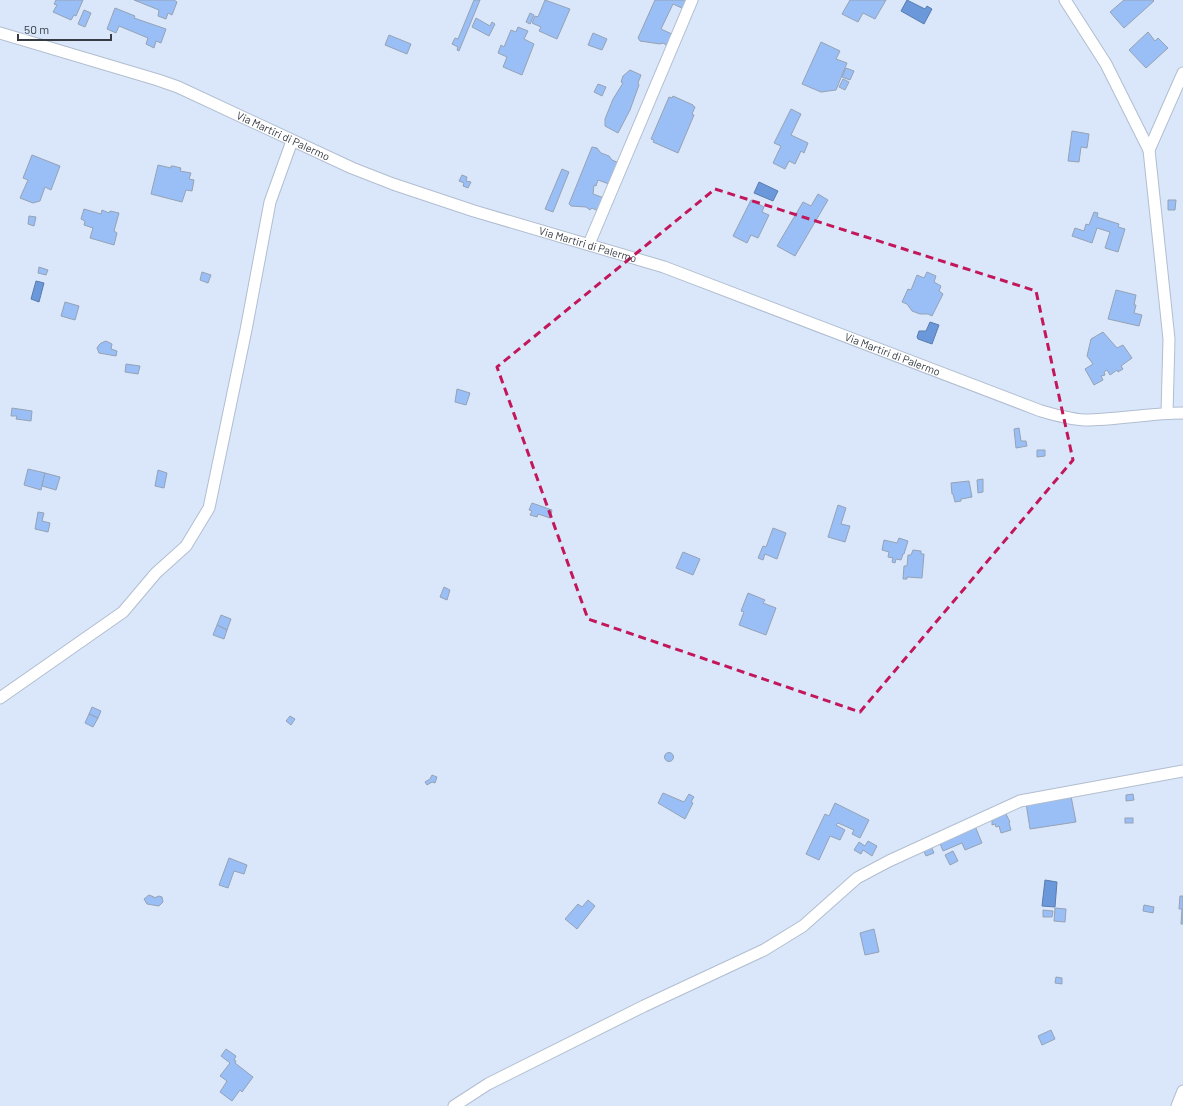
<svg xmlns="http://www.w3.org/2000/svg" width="1183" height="1106" font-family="Barlow,sans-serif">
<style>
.water{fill:#6a98da;stroke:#5a7cad}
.building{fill:#99bff6;stroke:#96a2b4}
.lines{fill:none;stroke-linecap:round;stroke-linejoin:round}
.minor-casing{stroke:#b1bed0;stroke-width:13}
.minor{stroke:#fff;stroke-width:11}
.marked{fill:none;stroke:#c2185b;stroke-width:3;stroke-dasharray:8 5;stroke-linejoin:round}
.labels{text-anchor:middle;stroke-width:3;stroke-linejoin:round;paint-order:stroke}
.street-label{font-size:11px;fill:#363b43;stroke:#dae7fa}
</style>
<rect width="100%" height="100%" fill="#dae7fa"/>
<g class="water">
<polygon points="907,0 925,9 927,6 932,9 924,24 901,11"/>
<polygon points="759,182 778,191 773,201 754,193"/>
<polygon points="36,281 44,283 39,302 31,299"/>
<polygon points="930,322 939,325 932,344 918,339 917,337 919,331 926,331"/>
<polygon points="1045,880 1057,882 1055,907 1042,906"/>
</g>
<g class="building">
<polygon points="56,0 83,0 76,16 74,15 71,20 53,12 57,5 54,4"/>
<polygon points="134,0 174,0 177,2 172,15 168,13 166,19 158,16 159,10"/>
<polygon points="474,0 480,0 459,51 457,50 458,47 452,44 455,38 458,39"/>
<polygon points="545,0 570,9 557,39 539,31 541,27 532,23 535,16 538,17"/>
<polygon points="655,0 687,0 684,9 673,4 661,29 674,35 668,46 663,43 660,44 640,41 638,38"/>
<polygon points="850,0 886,0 875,19 863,13 858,22 842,14"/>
<polygon points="1124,0 1153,0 1154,1 1124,28 1110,12"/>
<polygon points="115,8 135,16 134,18 166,29 161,43 156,41 154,48 146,44 148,38 119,26 116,33 107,29"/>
<polygon points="84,10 91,13 85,27 78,24"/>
<polygon points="530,13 534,15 530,24 526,22"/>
<polygon points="476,18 490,26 492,22 495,24 489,36 472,27"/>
<polygon points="518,27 528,31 524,39 534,44 522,75 503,67 507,57 498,53 501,45 504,47 511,30 516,32"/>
<polygon points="1148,32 1155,41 1158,38 1168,48 1146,68 1129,50"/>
<polygon points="593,33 607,39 602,50 588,45"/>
<polygon points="389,35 411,44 407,54 385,45"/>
<polygon points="821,42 840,51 836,59 847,63 836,90 821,92 802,84"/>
<polygon points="846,68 854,71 850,80 842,77"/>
<polygon points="630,70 641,75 638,83 639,85 630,110 618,133 605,126 605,119 613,99 623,83 621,82 623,76"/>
<polygon points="843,79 849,82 845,90 839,87"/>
<polygon points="598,84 606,87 602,96 594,92"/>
<polygon points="673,96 693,105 693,106 695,107 692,114 694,115 678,153 653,142 654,140 651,139 669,97 672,98"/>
<polygon points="791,109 801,114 791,135 808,143 804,153 801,151 795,164 789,161 785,169 773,163 781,146 774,143"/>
<polygon points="1072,131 1089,134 1087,148 1081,147 1079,162 1068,161"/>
<polygon points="592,147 597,148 601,153 609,156 612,160 619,163 609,184 598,180 596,186 594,185 593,194 604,198 599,210 596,210 592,208 590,210 586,207 571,206 569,204"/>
<polygon points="32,155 60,166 51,190 45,187 40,201 33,203 20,198 28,180 23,178"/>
<polygon points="158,165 171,168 171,166 173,166 181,168 180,171 191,173 189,179 194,180 192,191 186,190 182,202 151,194"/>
<polygon points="562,169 569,172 553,212 545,209"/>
<polygon points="462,175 467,177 466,181 471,182 468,188 463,186 464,183 459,181"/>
<polygon points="818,194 828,200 795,256 777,246 803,202 811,206"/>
<polygon points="751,200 764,207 762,212 769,215 758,238 751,235 747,243 733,236"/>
<polygon points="1168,200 1176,200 1175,210 1168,210"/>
<polygon points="84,209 101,214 102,210 109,213 110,211 119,213 114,231 117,233 114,245 90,238 93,228 84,225 85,221 81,219"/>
<polygon points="1094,212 1098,213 1097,217 1119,224 1118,227 1125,229 1118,252 1105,248 1110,232 1097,228 1092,243 1072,236 1075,228 1084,231 1086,224 1089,225"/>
<polygon points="29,216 36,217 34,226 28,224"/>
<polygon points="39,267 48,270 46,275 38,273"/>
<polygon points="202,272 211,275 208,283 200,280"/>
<polygon points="927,272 936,276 934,282 941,286 939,291 943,294 932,316 928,314 920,314 912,311 907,304 902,302 908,289 911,290 917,275 924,278"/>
<polygon points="1116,290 1136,295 1134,305 1136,305 1134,313 1142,315 1139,326 1108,319"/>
<polygon points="65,302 79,306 75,320 61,316"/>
<polygon points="1103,332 1117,348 1123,345 1132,358 1121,366 1123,369 1118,372 1117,370 1110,375 1107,370 1104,372 1105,375 1101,376 1103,380 1094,385 1085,369 1093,364 1087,356 1091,339"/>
<polygon points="106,341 112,344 111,349 117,351 116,356 99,353 97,348 99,345 101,343"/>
<polygon points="126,364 140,366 138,374 125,372"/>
<polygon points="457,389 470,393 466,405 455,402"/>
<polygon points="12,408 32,411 31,421 16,419 17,416 11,416"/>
<polygon points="1019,428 1021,441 1026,441 1027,446 1016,448 1014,429"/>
<polygon points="1037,450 1045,450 1045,456 1037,457"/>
<polygon points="28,469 45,473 41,490 24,485"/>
<polygon points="158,470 167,473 164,488 155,486"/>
<polygon points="45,473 60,477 56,490 42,486"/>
<polygon points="983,479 983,492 978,493 977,480"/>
<polygon points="969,481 972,497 961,499 961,501 955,502 953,494 952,494 951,483"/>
<polygon points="532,503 552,510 550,518 538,514 537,517 530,515 532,511 529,510"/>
<polygon points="838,505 846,508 841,524 850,526 845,542 828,537"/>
<polygon points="38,512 44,513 42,521 50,523 48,532 35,529"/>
<polygon points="773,528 786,533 777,559 765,554 763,560 758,558 763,546 766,547"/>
<polygon points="899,538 908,541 904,554 903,554 901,560 896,559 895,563 892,562 893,558 888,557 889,552 882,550 884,540 897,543"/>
<polygon points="913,550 921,551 921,554 924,554 922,578 907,577 907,579 903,579 904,566 907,566 908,555 911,555"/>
<polygon points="683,552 700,559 693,575 676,568"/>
<polygon points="444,587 450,590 447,600 440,597"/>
<polygon points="748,593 765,600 763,603 776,608 766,635 739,625 744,612 741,611"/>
<polygon points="221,615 231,619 227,630 217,625"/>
<polygon points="217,625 227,630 224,639 213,635"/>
<polygon points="92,707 101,711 98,718 89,714"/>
<polygon points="89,714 98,718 93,727 85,723"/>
<polygon points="290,716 295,719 291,725 286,721"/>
<circle cx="669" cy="757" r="4.5"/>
<polygon points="432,775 437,777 435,783 432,782 427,785 425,782 430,779"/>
<polygon points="663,793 684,802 689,794 694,797 691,802 693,803 685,819 658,803"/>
<polygon points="1133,794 1134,800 1126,801 1126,795"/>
<polygon points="1071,796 1076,822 1030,829 1026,803"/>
<polygon points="835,803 869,820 860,838 852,834 854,830 838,823 836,825 845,830 840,840 830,836 819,860 806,854 825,814 829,816"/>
<polygon points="1005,812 1010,822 1009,823 1011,830 1001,833 999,826 996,827 995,824 992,825 992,818"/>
<rect x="1125" y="818" width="8" height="5"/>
<polygon points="975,826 982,843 965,850 962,843 943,851 939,841"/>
<polygon points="868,841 877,846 872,856 863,850 861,854 854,850 859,842 865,846"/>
<polygon points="931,846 934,853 926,856 923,849"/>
<polygon points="953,851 958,861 950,865 945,855"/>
<polygon points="229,858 247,865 244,874 234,871 228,888 219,885"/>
<polygon points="149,895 154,897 154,898 159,896 162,897 163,902 159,906 147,904 144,899"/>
<polygon points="1180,896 1183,896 1183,924 1181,924 1182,909 1179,909"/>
<polygon points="588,900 595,906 577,929 565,919 578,904 582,907"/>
<polygon points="1144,905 1154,907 1153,913 1143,911"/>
<polygon points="1055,908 1066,909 1065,922 1054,921"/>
<polygon points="1043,910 1053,911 1052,917 1043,917"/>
<polygon points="874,929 879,952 865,955 860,933"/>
<polygon points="1056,977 1062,978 1062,984 1055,983"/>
<polygon points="1051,1030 1055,1039 1042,1045 1038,1036"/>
<polygon points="226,1049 236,1056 234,1060 236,1061 235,1063 253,1077 242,1092 240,1090 232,1101 220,1092 227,1081 220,1076 230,1063 221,1056"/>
</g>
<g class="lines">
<defs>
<g id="minor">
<polyline points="1065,0 1106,64 1149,150"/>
<path id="s1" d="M0,33L158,80L178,87L352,168L393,184L474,211L664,267L1041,411C1055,415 1069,419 1084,420C1117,420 1150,413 1183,413"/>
<polyline points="589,244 692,0"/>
<polyline points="1167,413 1169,339 1149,150 1183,73"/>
<polyline points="0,698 123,612 156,573 186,546 209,508 246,330 270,202 292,141"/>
<polyline points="454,1106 488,1084 644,1006 764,950 803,926 857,878 889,861 1020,801 1183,771"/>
<polyline points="1177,1106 1183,1091"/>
</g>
</defs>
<use href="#minor" class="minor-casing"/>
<use href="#minor" class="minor"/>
</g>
<path class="marked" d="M715,189L1036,291L1073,460L860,712L588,619L497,367Z"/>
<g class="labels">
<g class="street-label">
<text dy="4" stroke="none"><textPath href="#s1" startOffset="302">Via Martiri di Palermo</textPath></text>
<text dy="4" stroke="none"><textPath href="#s1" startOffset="626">Via Martiri di Palermo</textPath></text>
<text dy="4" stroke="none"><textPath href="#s1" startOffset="950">Via Martiri di Palermo</textPath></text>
</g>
</g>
<path d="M18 34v6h93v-6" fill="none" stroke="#363b43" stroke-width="2"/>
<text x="24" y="34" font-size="12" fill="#363b43" stroke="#dae7fa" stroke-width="3" paint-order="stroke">50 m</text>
</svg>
